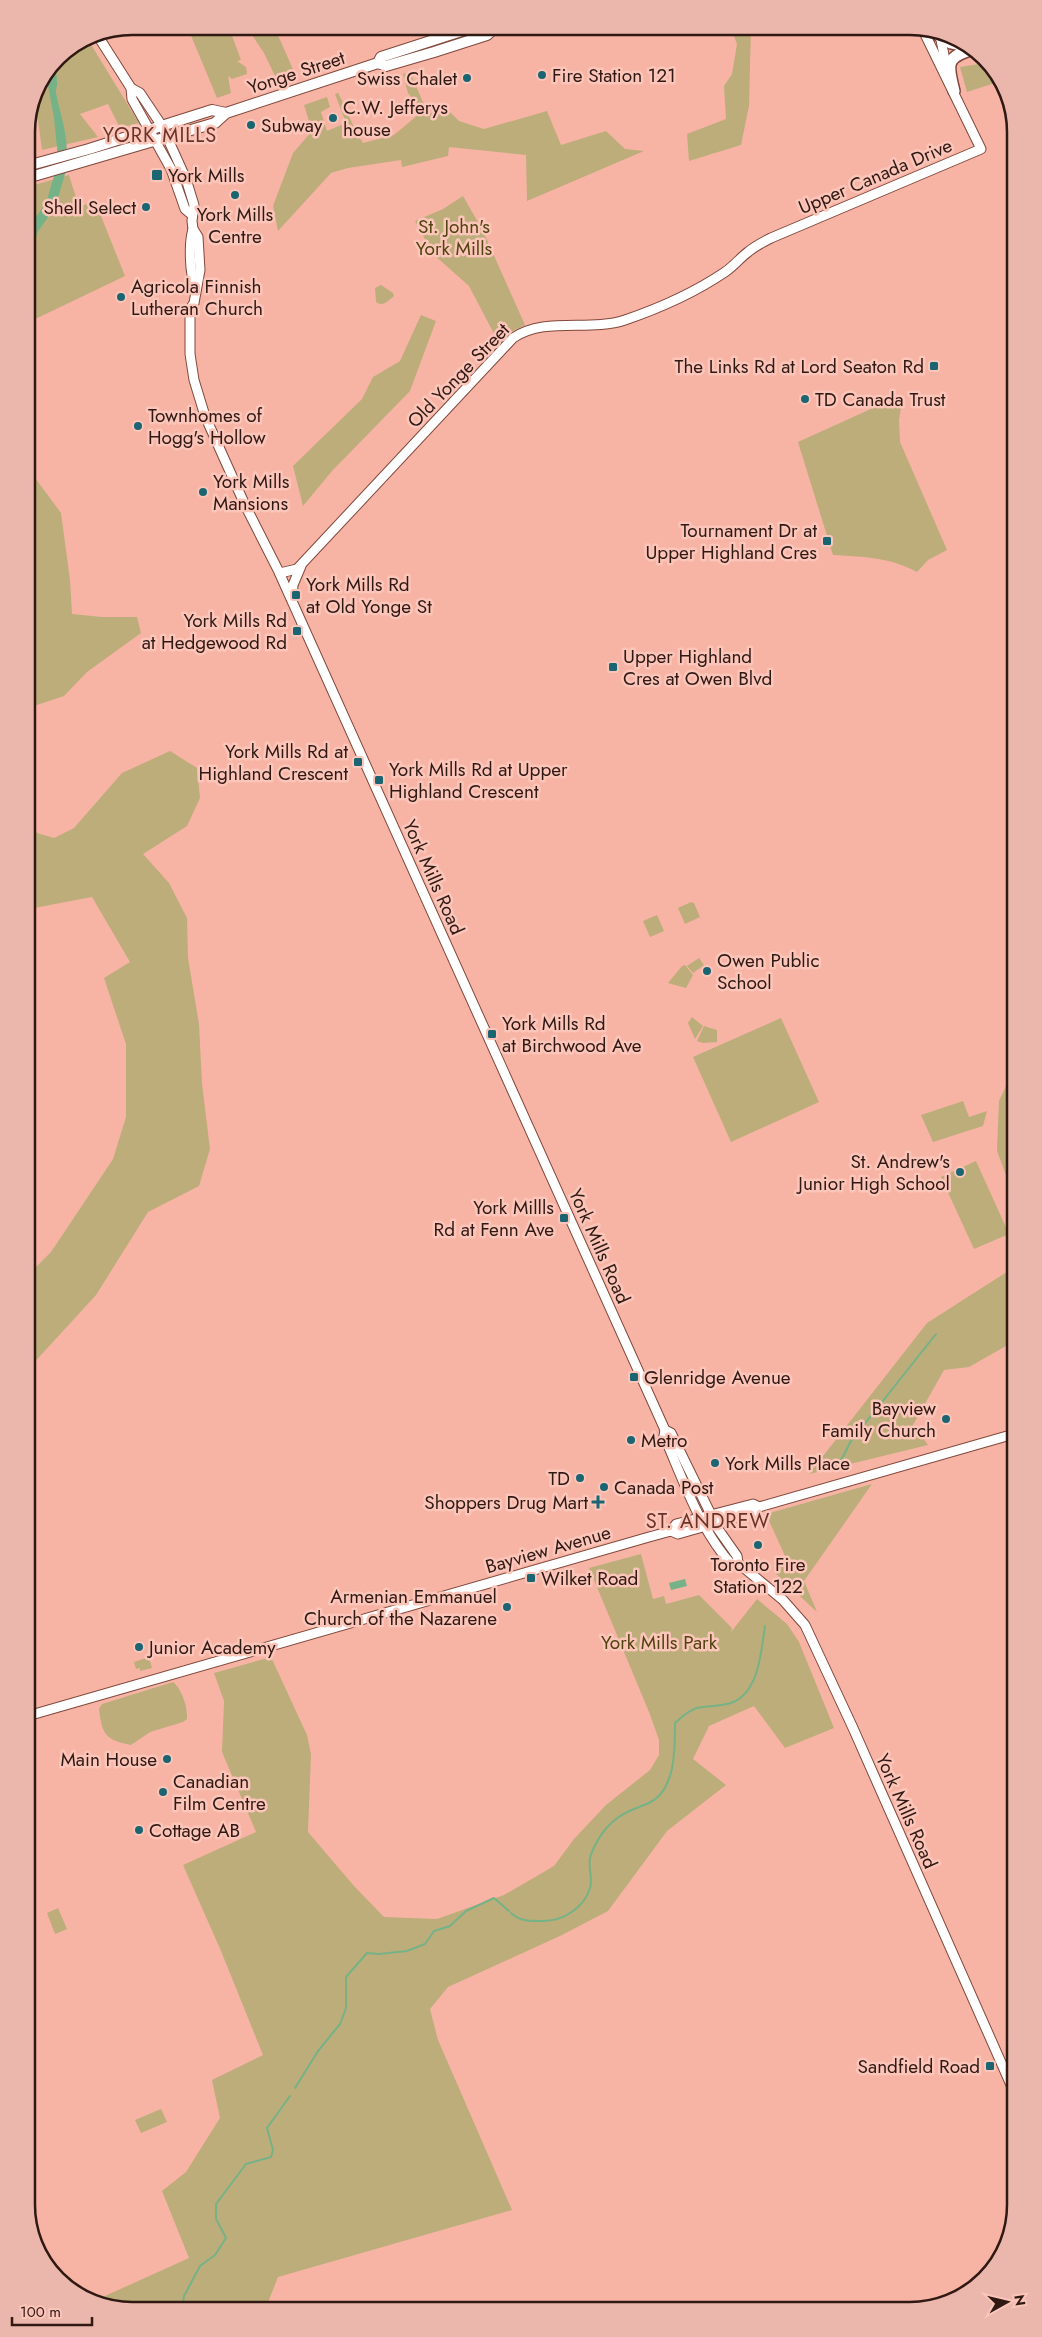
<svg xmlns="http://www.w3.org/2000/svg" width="1042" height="2337" font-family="Jost,sans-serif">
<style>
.green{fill:#bdad7a}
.water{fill:#76b287}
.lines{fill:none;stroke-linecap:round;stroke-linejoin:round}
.stream{stroke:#76b287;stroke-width:2}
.river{stroke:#76b287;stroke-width:10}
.secondary-casing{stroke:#81473b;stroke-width:11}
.primary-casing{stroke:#81473b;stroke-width:12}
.highway-casing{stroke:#81473b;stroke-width:14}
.secondary{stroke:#fff;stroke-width:9}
.primary{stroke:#fff;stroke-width:10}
.highway{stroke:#fff;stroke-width:11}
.poi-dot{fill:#1b6471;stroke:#fbc5b9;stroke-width:2}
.labels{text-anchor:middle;stroke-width:5;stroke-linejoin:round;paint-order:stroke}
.street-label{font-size:19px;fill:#301813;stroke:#fbc5b9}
.poi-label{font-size:19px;fill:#301813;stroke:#fbc5b9;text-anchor:start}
.park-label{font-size:19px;fill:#51430f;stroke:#fbc5b9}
.neighbourhood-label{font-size:20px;letter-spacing:1px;fill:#6a3328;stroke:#fbc5b9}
.rim{fill:none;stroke:#301813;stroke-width:2.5}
</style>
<rect width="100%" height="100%" fill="#f7b4a5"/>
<g class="green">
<polygon points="187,26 200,26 201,28 218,26 220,36 231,33 241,60 237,61 246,67 247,74 232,79 228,76 231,93 217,98"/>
<polygon points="246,26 274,26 295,74 277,80 264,53"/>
<polygon points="730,26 751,26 749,106 741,145 689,161 687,134 726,119 724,86 732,74 737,44"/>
<polygon points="87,38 139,123 120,128 108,104 80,114 98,137 42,150 34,91 57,57"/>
<polygon points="985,63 998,82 967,92 960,67"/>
<path d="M410,72L428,114L446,108L459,121L484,129L547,111L561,145L606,131L625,149L644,151L527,201L526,155L449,147L448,156L402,167L401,160L348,168L331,173L278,231L273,206L293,153L312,131L304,105L327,97L330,107L321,112L327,131L346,123L335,94L338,93C347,109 352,127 363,143L394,135L419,114L416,103L408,93L403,74Z"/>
<polygon points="69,175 79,207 95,201 125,276 27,323 27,187"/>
<polygon points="463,196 483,231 525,325 511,332 501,347 469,286 433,254 415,221 443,209"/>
<path d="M381,285L393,293L394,296C388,301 383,307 376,302L375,288Z"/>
<polygon points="421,315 436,321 410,391 332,471 303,506 293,466 362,399 373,377 400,361"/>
<path d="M902,401L899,420L900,442L947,550L928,560L917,572C888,557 866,557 833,555L798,442L884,403Z"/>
<polygon points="27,467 61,513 70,580 72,614 102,617 137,617 141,633 87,672 64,696 31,707 28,711 28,612 36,590 28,553"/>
<polygon points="170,751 197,768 200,798 187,826 143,854 169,883 187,918 188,958 199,1024 202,1084 210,1149 199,1186 148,1212 96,1295 30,1367 29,1274 51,1252 113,1159 126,1117 126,1044 104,978 130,962 92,897 29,909 28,816 37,833 54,838 74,828 122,773"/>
<polygon points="691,902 694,903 700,917 685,924 678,908"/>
<polygon points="657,915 664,931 650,937 643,921"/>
<polygon points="699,958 704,965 693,973 687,966"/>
<polygon points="685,965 693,975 686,988 668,983 682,966"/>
<polygon points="692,1017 703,1026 695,1039 688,1023"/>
<polygon points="781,1018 819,1102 731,1142 693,1057"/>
<polygon points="704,1026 717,1030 717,1042 703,1043 697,1041"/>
<polygon points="1013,1071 1013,1194 997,1151 999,1101"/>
<polygon points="963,1101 969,1117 987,1111 983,1126 933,1142 921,1115"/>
<polygon points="976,1161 1009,1234 974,1249 941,1177"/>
<polygon points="1013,1268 1013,1342 969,1367 944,1370 913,1425 928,1445 809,1474 927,1323"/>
<polygon points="872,1484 804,1581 817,1612 774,1572 785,1556 766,1514"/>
<polygon points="641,1554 653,1599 664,1596 666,1604 699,1595 732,1628 731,1632 757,1599 787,1624 799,1642 834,1728 785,1748 754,1706 709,1726 693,1759 726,1785 667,1831 608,1911 562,1935 448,1987 430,2009 438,2040 512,2210 278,2277 265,2310 125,2310 96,2300 189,2258 162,2191 186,2172 220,2118 212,2080 263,2055 221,1951 183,1865 256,1832 222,1752 224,1701 214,1673 271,1657 307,1735 311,1754 308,1832 354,1886 384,1917 437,1919 504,1895 554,1866 574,1839 606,1805 650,1770 659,1755 659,1740 649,1712 589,1568"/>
<polygon points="149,1657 152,1668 140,1671 140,1668 136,1669 134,1662"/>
<path d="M173,1682C182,1689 188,1708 187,1719L183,1722L150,1732L131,1745C105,1740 102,1734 99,1709L102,1704Z"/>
<polygon points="58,1908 67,1929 55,1934 47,1913"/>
<polygon points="161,2109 167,2122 141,2133 135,2120"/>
</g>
<g class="water">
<path d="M57,58C54,66 57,74 57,82C58,86 55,89 56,93C61,120 75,151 60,177L54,118L46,75Z"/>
<polygon points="685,1579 687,1586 671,1590 669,1583"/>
</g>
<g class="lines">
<g class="stream">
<polyline points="839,1464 851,1441 936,1334"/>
<path d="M511,1913C521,1922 530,1921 543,1921C563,1921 584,1908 590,1888C593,1879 588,1867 590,1858C592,1850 599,1837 604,1831C619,1813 630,1811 649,1803C676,1790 675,1748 675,1723C699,1701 699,1710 727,1704C759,1697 761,1652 765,1626"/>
<polyline points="295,2088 318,2051 340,2024 346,2008 346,1977 367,1953 379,1954 407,1951 425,1944 434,1931 450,1926 466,1911 494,1898 509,1911"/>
<polyline points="182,2310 184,2296 200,2266 215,2255 226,2238 216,2219 216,2204 246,2164 271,2157 273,2150 267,2128 290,2096"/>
</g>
<polyline class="river" points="27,249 33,230 51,204 63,163"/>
<defs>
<g id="secondary">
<polyline points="96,33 131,88 132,99 171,169 185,209 191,214"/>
<polyline points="940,35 947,70"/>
<path d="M131,88L140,93L162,126L186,179L194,205L192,221L193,229L198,237L200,270L194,303L190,309V354L194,380L205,416L245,505L278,570L665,1430L664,1436C683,1479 699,1528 731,1564L738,1563"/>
<path d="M193,229C189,242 189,275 196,287"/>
<path d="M280,573L297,569L513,338C545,316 589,332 625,320C660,308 694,293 725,272C734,266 740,258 748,252C755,246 763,242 771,238L981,149L922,28"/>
<polyline points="292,599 293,585 301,566"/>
<polyline points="665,1430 671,1433 718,1529 737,1556 738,1563 783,1600 805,1625 853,1728 1015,2094"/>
<polyline points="671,1531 676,1524 753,1504 759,1507"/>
<polyline points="31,1715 649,1537 671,1531 678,1534 755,1512 759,1507 1014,1434"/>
</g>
<g id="primary">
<polyline points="378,63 381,57 477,26"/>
<polyline points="27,166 89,149 212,110 226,113"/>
<polyline points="27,178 215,123 226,113 378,63 386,66 434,52 487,35 497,26"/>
</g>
<g id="highway">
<polyline points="937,34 951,43 974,48"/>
<path d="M954,91C947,64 945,57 974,49"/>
</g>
</defs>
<use href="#secondary" class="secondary-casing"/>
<use href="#primary" class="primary-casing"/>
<use href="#highway" class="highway-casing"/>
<use href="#secondary" class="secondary"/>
<use href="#primary" class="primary"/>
<use href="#highway" class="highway"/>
</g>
<g class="poi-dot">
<circle cx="542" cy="75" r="5"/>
<circle cx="467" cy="78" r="5"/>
<circle cx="333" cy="118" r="5"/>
<circle cx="251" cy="125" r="5"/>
<rect x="151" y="169" width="12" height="12" rx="2.5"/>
<circle cx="235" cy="195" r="5"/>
<circle cx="146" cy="207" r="5"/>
<circle cx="121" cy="297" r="5"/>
<rect x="929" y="361" width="10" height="10" rx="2.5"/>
<circle cx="805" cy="399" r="5"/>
<circle cx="138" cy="426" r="5"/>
<circle cx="203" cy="492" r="5"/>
<rect x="822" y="536" width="10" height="10" rx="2.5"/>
<rect x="291" y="590" width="10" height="10" rx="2.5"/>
<rect x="292" y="626" width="10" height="10" rx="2.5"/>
<rect x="608" y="662" width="10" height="10" rx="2.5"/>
<rect x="353" y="757" width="10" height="10" rx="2.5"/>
<rect x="374" y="775" width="10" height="10" rx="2.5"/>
<circle cx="707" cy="971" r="5"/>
<rect x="487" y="1029" width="10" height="10" rx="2.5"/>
<circle cx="960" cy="1172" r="5"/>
<rect x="559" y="1213" width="10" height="10" rx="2.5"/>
<rect x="629" y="1372" width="10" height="10" rx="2.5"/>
<circle cx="946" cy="1419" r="5"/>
<circle cx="631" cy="1440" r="5"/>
<circle cx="715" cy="1463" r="5"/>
<circle cx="580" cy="1478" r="5"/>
<circle cx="604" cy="1487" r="5"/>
<path d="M595.5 1494.5h5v5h5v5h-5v5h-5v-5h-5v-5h5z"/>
<circle cx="758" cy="1545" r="5"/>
<rect x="526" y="1573" width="10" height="10" rx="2.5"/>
<circle cx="507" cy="1607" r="5"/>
<circle cx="139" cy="1647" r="5"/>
<circle cx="167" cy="1759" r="5"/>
<circle cx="163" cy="1792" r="5"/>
<circle cx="139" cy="1830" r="5"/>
<rect x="985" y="2061" width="10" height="10" rx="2.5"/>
</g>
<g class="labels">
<g class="street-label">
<text transform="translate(296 72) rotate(-18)" y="7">Yonge Street</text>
<text transform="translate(875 176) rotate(-23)" y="7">Upper Canada Drive</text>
<text transform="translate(458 375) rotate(-46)" y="7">Old Yonge Street</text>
<text transform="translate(434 877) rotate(66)" y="7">York Mills Road</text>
<text transform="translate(600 1246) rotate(66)" y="7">York Mills Road</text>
<text transform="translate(548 1549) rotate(-16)" y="7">Bayview Avenue</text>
<text transform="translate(907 1811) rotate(66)" y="7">York Mills Road</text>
</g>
<g class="poi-label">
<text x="552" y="82">Fire Station 121</text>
<text x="457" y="85" text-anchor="end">Swiss Chalet</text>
<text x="343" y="114">C.W. Jefferys<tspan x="343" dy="22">house</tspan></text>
<text x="261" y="132">Subway</text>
<text x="168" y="182">York Mills</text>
<text x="136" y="214" text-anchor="end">Shell Select</text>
<text x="235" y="221" text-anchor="middle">York Mills<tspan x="235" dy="22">Centre</tspan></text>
<text x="131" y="293">Agricola Finnish<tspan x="131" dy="22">Lutheran Church</tspan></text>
<text x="924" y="373" text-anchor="end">The Links Rd at Lord Seaton Rd</text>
<text x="815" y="406">TD Canada Trust</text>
<text x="148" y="422">Townhomes of<tspan x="148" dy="22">Hogg's Hollow</tspan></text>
<text x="213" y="488">York Mills<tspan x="213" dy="22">Mansions</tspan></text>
<text x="817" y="537" text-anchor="end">Tournament Dr at<tspan x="817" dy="22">Upper Highland Cres</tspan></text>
<text x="306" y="591">York Mills Rd<tspan x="306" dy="22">at Old Yonge St</tspan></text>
<text x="287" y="627" text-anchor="end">York Mills Rd<tspan x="287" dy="22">at Hedgewood Rd</tspan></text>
<text x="623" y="663">Upper Highland<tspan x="623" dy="22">Cres at Owen Blvd</tspan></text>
<text x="348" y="758" text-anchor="end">York Mills Rd at<tspan x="348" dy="22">Highland Crescent</tspan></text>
<text x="389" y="776">York Mills Rd at Upper<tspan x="389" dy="22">Highland Crescent</tspan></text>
<text x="717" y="967">Owen Public<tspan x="717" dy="22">School</tspan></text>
<text x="502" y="1030">York Mills Rd<tspan x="502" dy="22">at Birchwood Ave</tspan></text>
<text x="950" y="1168" text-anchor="end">St. Andrew's<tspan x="950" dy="22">Junior High School</tspan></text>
<text x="554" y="1214" text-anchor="end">York Millls<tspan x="554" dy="22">Rd at Fenn Ave</tspan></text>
<text x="644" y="1384">Glenridge Avenue</text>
<text x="936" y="1415" text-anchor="end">Bayview<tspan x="936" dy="22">Family Church</tspan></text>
<text x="641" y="1447">Metro</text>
<text x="725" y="1470">York Mills Place</text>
<text x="570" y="1485" text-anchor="end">TD</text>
<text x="614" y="1494">Canada Post</text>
<text x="588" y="1509" text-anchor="end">Shoppers Drug Mart</text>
<text x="758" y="1571" text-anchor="middle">Toronto Fire<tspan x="758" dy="22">Station 122</tspan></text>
<text x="541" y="1585">Wilket Road</text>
<text x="497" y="1603" text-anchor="end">Armenian Emmanuel<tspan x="497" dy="22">Church of the Nazarene</tspan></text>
<text x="149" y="1654">Junior Academy</text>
<text x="157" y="1766" text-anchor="end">Main House</text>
<text x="173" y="1788">Canadian<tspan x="173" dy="22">Film Centre</tspan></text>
<text x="149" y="1837">Cottage AB</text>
<text x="980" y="2073" text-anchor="end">Sandfield Road</text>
</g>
<g class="park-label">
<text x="454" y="233">St. John's<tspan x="454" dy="22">York Mills</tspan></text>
<text x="659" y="1649">York Mills Park</text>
</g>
<g class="neighbourhood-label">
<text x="160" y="142">YORK MILLS</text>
<text x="708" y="1528">ST. ANDREW</text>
</g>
</g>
<path d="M0 0H1042V2337H0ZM132 35H910A97 97 0 0 1 1007 132V2205A97 97 0 0 1 910 2302H132A97 97 0 0 1 35 2205V132A97 97 0 0 1 132 35Z" fill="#ebb7ac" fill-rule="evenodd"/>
<path class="rim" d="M132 35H910A97 97 0 0 1 1007 132V2205A97 97 0 0 1 910 2302H132A97 97 0 0 1 35 2205V132A97 97 0 0 1 132 35Z"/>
<g transform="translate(1007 2302) rotate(82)" stroke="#fbc5b9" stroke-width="4" paint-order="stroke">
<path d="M0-4L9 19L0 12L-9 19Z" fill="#301813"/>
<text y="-8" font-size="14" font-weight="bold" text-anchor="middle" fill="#301813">N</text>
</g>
<path d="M12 2317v8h80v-8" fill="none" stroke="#301813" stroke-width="2.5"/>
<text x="20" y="2317" font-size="15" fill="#301813" stroke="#fbc5b9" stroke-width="4" paint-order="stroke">100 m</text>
</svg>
